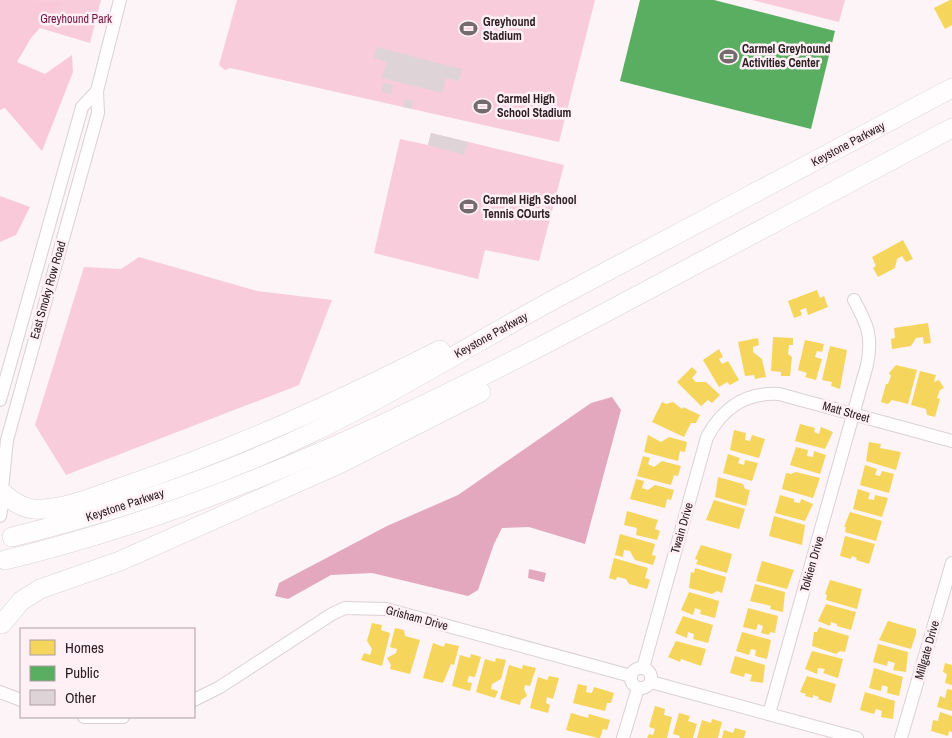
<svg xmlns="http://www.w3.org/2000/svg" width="952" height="738" font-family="'Archivo Narrow',sans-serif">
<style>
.green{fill:#f8ccdb}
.forest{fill:#fac9d9}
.water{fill:#e3a8bd}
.homes{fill:#f6d55c}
.public{fill:#5aae61}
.building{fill:#ded4d7}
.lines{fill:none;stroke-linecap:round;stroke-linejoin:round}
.minor-casing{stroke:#dbd1d4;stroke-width:14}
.highway-casing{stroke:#dbd1d4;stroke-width:20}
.minor{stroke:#fffdfe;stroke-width:12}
.highway{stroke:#fffdfe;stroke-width:19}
.labels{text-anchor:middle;stroke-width:5;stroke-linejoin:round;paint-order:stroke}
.park-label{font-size:12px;fill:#721241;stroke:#fff0f5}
.poi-label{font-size:12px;font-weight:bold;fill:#2d2025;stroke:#fff0f5;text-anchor:start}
.street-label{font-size:12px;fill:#2d2025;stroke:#fff0f5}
</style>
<rect width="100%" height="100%" fill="#fcf4f6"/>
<g class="green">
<polygon points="0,0 101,0 90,43 3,17"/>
<polygon points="237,0 595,0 559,142 230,68 225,70 219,65"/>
<polygon points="752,0 845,0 839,22"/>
<polygon points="431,133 564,165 539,261 485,250 478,279 374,253 400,139 428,145"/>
<polygon points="139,257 257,291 332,300 299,385 66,475 35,425 84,267 121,269"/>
</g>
<g class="forest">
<polygon points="0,0 63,2 31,38 17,62 45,74 72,55 73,72 42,151 5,108 0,110"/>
<polygon points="0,196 30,207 16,235 0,242"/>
</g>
<g class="water">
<polygon points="612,397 621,410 585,544 529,527 502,528 494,544 478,590 468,596 372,573 331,575 288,599 275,596 279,583 387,526 458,495 591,403"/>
<polygon points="529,569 546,573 544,582 528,578"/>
</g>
<g class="homes">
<polygon points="950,0 952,0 952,25 945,29 934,8"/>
<polygon points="903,240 913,259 906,262 902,256 897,259 895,268 878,277 873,268 876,266 872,257"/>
<polygon points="817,290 820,298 824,296 828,307 808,315 806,308 800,310 802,315 794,318 788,301"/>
<polygon points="928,323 931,343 924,344 923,337 916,338 911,346 892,349 891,339 895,338 894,328"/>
<polygon points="773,337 793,338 793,345 789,345 788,354 792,357 790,376 781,376 781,372 771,371"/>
<polygon points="758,338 759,345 753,347 753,352 762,359 766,377 755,379 754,375 745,376 738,342"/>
<polygon points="805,340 824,344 822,352 817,351 815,357 822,359 816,380 805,377 807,373 798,370"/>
<polygon points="830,346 847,350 840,389 831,386 832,382 822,380"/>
<polygon points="719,349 723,357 719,359 722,364 728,361 739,380 730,385 727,382 719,387 703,360"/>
<polygon points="896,365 917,370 908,404 892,400 888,404 881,402 886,384 888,384 891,376 889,373"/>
<polygon points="692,367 697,372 692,378 696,382 706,382 720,395 712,403 708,400 701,406 677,382"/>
<polygon points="920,371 936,375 934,382 939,380 944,388 940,390 937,398 940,399 935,417 927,415 926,409 911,405"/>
<polygon points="662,402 666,404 673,402 682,409 683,407 700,415 696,423 691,423 684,437 652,422"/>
<polygon points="800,424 815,428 814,432 819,434 821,427 833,432 825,449 795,441"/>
<polygon points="734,430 746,433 745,440 750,441 752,435 765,439 759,458 730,450"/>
<polygon points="648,435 661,442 669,437 687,442 685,452 680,451 678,461 644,452"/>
<polygon points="869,442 881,444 880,448 901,452 896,470 866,461"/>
<polygon points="796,447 808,450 807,456 813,457 814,451 826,455 820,474 790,465"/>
<polygon points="728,454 740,458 738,463 744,465 745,460 758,463 752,481 723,473"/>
<polygon points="643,456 650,458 648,464 654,467 662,461 681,466 678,476 674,475 671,485 637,476"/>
<polygon points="865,465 877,469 875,475 880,476 882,471 894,474 889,493 860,485"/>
<polygon points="796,472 820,478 813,498 782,489 786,473 791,474"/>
<polygon points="718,477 743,484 745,489 750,490 746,506 715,497"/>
<polygon points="636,479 644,481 642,488 648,490 655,485 674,490 671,500 667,499 665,508 630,499"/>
<polygon points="858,489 870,493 868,499 874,500 875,495 888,498 882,517 853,509"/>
<polygon points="780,495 794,499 794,502 800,503 801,499 813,504 805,521 775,513"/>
<polygon points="714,500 745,509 739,529 706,520"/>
<polygon points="627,511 658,520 655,529 660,531 657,540 636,535 637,528 624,525"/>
<polygon points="850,512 882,521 876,541 845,532 846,527 844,527"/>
<polygon points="774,516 805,525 802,545 769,536"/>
<polygon points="620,534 655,544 652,555 656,556 653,565 635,560 630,551 624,550 623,557 615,555"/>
<polygon points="845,536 875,544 869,564 856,560 857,558 852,556 851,559 840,556"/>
<polygon points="701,545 732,554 727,573 696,564 698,560 695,559"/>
<polygon points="614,558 648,568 645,578 650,580 647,589 629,584 626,579 617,577 616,580 609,578"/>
<polygon points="762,561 794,570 787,589 756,581"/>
<polygon points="695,568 726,577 722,593 717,591 712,594 689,588 691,572 694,573"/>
<polygon points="830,580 862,589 857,609 826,600 827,595 825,594"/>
<polygon points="755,584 785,592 783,612 770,609 771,606 750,601"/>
<polygon points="689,592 719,601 715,618 700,614 701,610 695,608 693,615 681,610"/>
<polygon points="826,604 856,612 851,630 837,626 837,624 831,622 830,626 818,621"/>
<polygon points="748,608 778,616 775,633 770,632 769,635 761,633 763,626 758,624 756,630 743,627"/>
<polygon points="683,616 713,625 708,643 693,639 694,634 688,632 687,638 675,633"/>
<polygon points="888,621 916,629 916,634 911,649 879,640"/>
<polygon points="372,623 382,625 381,630 390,633 382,666 361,660 364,653 370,655 372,649 367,641"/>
<polygon points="819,627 849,636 845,652 840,651 836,654 812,646 814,632 817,632"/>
<polygon points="395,628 404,630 405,636 420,640 410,674 390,669 391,665 387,658 396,653 397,649 390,647"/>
<polygon points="742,632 771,640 767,659 755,656 756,650 751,649 749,655 736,651"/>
<polygon points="676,641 706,649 701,666 681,659 680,662 668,657"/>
<polygon points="433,643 444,647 445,643 459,646 454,665 451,664 443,683 423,678"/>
<polygon points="878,644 908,652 906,672 893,670 895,663 888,661 887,666 873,662"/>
<polygon points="812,651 843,659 838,678 823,673 825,669 818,668 817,674 805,669"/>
<polygon points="471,654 481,657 475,677 469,676 467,682 472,683 470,691 452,686 460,655 470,658"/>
<polygon points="735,656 765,665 763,683 750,681 752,675 745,673 744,677 730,673"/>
<polygon points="496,658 506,660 501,679 492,684 491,689 498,691 495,698 476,692 485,659 495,662"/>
<polygon points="945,663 952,665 952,685 945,683 947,674 943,672"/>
<polygon points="509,665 522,669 523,665 536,668 530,686 525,685 524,689 527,696 521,700 520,705 500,699"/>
<polygon points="874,668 903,677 899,696 887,693 888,687 882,685 881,691 869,688"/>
<polygon points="549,676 559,678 553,699 547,697 546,703 550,705 548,713 530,708 538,677 547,680"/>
<polygon points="807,676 836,684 831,703 818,699 819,697 813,695 813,698 805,696 806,694 800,692"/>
<polygon points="578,684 587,686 586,692 592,693 594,687 614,693 611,703 607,703 605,711 573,703"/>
<polygon points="947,689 952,690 952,711 937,707 940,696 945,698"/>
<polygon points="865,692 895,701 893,719 881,717 882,711 876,709 874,714 860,710"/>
<polygon points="655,706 665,709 664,715 672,717 667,738 647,738 649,734 653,735 655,729 649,727"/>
<polygon points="940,712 952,716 952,732 949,731 948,736 931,731 933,720 938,721"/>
<polygon points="571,713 588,718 589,714 610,720 607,730 603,729 600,738 598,738 566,730"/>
<polygon points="679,713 690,716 688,721 697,724 693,738 679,738 680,736 673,734"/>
<polygon points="712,719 722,722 718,738 697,738 702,720 711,723"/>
<polygon points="735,728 746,731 744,738 722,738 724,730 733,733"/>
</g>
<polygon class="public" points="640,0 714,0 835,31 811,129 620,81"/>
<g class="building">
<polygon points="377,47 462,69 459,81 446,78 442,93 382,78 387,62 374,58"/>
<polygon points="384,83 393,85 391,94 381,91"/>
<polygon points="405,99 413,101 412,109 403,107"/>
<polygon points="431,133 468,142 464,155 428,145"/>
</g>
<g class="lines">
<defs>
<g id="minor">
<polyline points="0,400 82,107 97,91"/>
<polyline points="2,489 7,440 98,113 97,91 120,0"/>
<polyline points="0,516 4,494 2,489"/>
<circle cx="641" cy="678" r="10"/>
<path d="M643,668L707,437C723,408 745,392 779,394L952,441"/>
<polyline points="651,682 857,738"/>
<polyline points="0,692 21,700"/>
<polyline points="194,700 220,687 332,614 345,608 386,609 631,676"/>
<path d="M769,714L867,365C873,336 867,324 854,300"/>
<polyline points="84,717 123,717"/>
<polyline points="623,738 638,688"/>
<polyline points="901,738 952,563"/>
</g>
<g id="highway">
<path d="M4,494C13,502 22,508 34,509C64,511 97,495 125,486C237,448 335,403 440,350"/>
<path d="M12,537C113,512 215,479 309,434C393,394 472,344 553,300C686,229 819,159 952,88"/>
<path d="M5,560C233,505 441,401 646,291C748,237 850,182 952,128"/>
<polyline points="2,624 21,601 40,589 120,561 339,464 481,392"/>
</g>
</defs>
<use href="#minor" class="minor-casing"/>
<use href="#highway" class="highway-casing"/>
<use href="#minor" class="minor"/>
<use href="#highway" class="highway"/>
</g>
<defs>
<symbol id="stadium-bare" viewBox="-9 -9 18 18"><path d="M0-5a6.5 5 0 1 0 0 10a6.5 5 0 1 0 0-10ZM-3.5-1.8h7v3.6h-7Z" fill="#756a6e" stroke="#fff0f5" stroke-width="2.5" paint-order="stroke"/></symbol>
</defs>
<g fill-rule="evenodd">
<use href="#stadium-bare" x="456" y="16" width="25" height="25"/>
<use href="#stadium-bare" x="716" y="44" width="25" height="25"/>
<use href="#stadium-bare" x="470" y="94" width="25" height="25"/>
<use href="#stadium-bare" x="456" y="194" width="25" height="25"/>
</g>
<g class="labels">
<g class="park-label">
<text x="76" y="23">Greyhound Park</text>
</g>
<g class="poi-label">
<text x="483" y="26">Greyhound<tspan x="483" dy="14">Stadium</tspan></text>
<text x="742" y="53">Carmel Greyhound<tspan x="742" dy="14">Activities Center</tspan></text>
<text x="497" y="103">Carmel High<tspan x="497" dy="14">School Stadium</tspan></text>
<text x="483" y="204">Carmel High School<tspan x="483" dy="14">Tennis COurts</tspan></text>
</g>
<g class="street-label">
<text transform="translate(848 144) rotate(-28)" y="4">Keystone Parkway</text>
<text transform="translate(48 290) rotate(-74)" y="4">East Smoky Row Road</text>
<text transform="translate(491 335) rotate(-29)" y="4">Keystone Parkway</text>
<text transform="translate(846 412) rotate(16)" y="4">Matt Street</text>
<text transform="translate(125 505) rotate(-18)" y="4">Keystone Parkway</text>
<text transform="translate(682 528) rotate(-74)" y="4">Twain Drive</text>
<text transform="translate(812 564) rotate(-74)" y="4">Tolkien Drive</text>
<text transform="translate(417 618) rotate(15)" y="4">Grisham Drive</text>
<text transform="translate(927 650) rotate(-74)" y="4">Millgate Drive</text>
</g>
</g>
<rect x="20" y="628" width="175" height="90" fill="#fff0f5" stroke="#ab9da2"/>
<rect x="30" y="640" width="25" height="15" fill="#f6d55c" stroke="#ab9da2"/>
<text x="65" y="653" font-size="15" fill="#2d2025">Homes</text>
<rect x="30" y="666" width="25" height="15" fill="#5aae61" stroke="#ab9da2"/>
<text x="65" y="678" font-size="15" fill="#2d2025">Public</text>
<rect x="30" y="690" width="25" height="15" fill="#ded4d7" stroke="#ab9da2"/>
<text x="65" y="703" font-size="15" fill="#2d2025">Other</text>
</svg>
